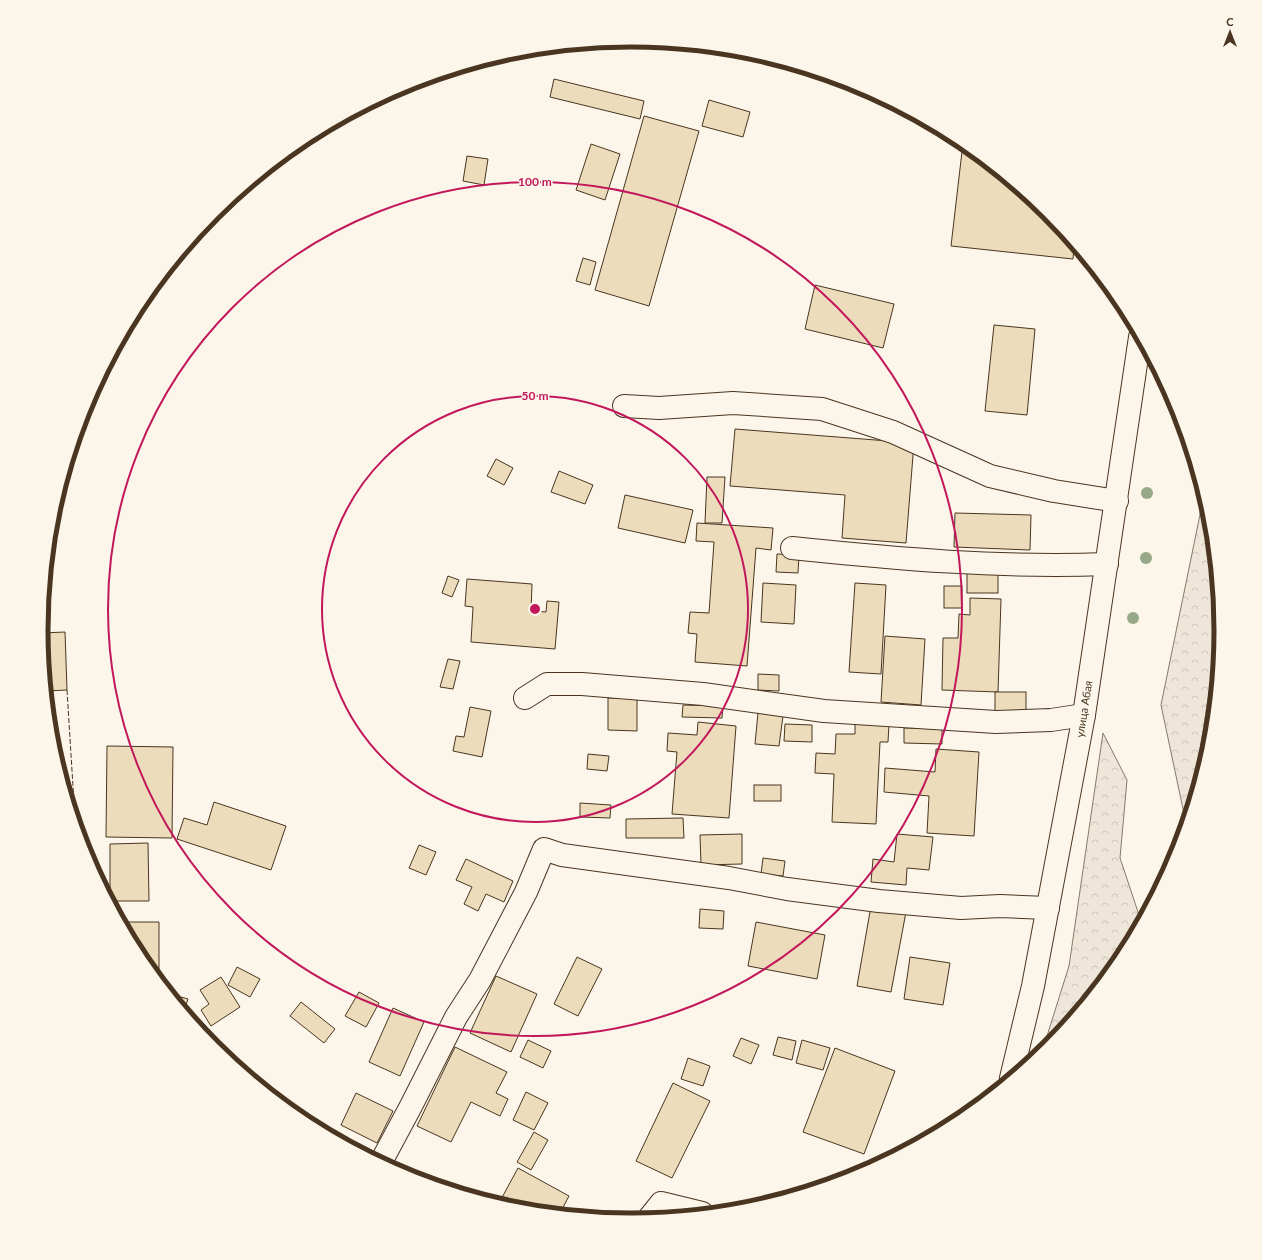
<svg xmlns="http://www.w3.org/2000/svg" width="1262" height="1260" font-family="Lato,sans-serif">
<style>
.forest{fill:url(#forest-crowns);stroke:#887966}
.building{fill:#ecdcbc;stroke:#4a3520}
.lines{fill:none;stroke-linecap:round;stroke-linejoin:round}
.minor-casing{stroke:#4a3520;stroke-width:24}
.minor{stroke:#fbf6e9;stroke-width:22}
.fence{stroke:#4a3520;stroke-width:1;stroke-dasharray:5 2;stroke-linecap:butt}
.tree{fill:#96a887}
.ring{fill:none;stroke:#c2185b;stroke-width:2}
.labels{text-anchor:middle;stroke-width:3;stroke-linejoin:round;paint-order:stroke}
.street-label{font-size:11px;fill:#4a3520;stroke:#fbf6e9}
.rim{fill:none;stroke:#4a3520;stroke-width:5}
.centre{fill:#c2185b;stroke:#fbf6e9;stroke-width:2}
.ring-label{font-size:12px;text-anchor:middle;font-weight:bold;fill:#c2185b;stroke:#fbf6e9;stroke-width:3;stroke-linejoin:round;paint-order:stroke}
</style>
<defs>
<pattern id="forest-crowns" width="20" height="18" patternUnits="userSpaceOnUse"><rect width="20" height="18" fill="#ede6d9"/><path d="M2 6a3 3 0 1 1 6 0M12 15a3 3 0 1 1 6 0" fill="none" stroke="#cdc6ba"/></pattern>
</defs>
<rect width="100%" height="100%" fill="#fbf6e9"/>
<g class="forest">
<polygon points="1204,495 1210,515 1219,615 1213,667 1192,802 1186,823 1161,705"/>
<polygon points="1103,733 1127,780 1120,858 1141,921 1121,958 1048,1047 1042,1052 1069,966"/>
</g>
<g class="building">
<polygon points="554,79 644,101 640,119 550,97"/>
<polygon points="709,100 750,112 743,137 702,126"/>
<polygon points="644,116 699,131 649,306 595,290"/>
<polygon points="963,143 1048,213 1074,245 1073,259 951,246"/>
<polygon points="591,144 620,154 605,200 576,190"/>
<polygon points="467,156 488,159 484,185 463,181"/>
<polygon points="583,258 596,262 590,285 576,281"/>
<polygon points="815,285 894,304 883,348 805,329"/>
<polygon points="994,325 1035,329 1027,415 985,411"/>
<polygon points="735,429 914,443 906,543 842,538 845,495 730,486"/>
<polygon points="496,459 513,468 504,485 487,476"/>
<polygon points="559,471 593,485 585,504 551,492"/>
<polygon points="707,477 725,477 722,523 705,523"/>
<polygon points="625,495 693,510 685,543 618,528"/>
<polygon points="955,513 1031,515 1030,550 954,547"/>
<polygon points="697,523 773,528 771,550 756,548 747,666 695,662 697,634 688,633 690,612 709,613 714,542 696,541"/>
<polygon points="777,554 799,555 798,573 776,572"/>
<rect x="967" y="572" width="31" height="21"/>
<polygon points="448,576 459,580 452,597 442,593"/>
<polygon points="467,579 532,584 531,611 546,612 547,601 559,602 555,649 471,642 473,607 465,606"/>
<polygon points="763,583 796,585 794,624 761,622"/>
<polygon points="855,583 886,585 881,674 849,672"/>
<rect x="944" y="586" width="18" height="22"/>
<polygon points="970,598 1001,599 998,692 942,690 943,638 958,638 959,614 970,615"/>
<polygon points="65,632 67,690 47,691 41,633"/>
<polygon points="885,636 925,639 921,705 881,702"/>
<polygon points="448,659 460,661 453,689 440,687"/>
<polygon points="758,674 779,675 779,691 758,690"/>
<rect x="995" y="692" width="31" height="19"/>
<polygon points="608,698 637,698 637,731 608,730"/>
<polygon points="683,705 723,706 722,718 682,717"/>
<polygon points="470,707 491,711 482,757 453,751 456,736 464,737"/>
<polygon points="758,713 783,716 779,746 755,744"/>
<polygon points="698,722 736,726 729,818 672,814 677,752 667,751 668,733 697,735"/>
<polygon points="855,723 889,724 888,742 880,742 876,824 832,822 834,774 815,773 816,753 835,754 836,734 855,734"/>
<polygon points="785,724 812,725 812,742 784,741"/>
<polygon points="904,728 942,728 942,744 904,743"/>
<polygon points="107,746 173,747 172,838 106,837"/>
<polygon points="936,749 979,752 974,836 927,833 929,796 884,792 885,768 935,772"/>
<polygon points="588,754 609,756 607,771 587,769"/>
<rect x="754" y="785" width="27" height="16"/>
<polygon points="214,802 286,826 271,870 177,839 184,818 207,825"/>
<polygon points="580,803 611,805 610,818 580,817"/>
<polygon points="683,818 684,838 626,838 626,819"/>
<polygon points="742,834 742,864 701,865 700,835"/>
<polygon points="897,834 933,837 929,870 907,868 906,885 871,882 873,859 894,862"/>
<polygon points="148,843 149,901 110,901 110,844"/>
<polygon points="419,845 436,852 426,875 409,868"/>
<polygon points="763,858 785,861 783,876 761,874"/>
<polygon points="466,859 513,881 504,902 486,894 478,911 464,904 472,887 456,880"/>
<polygon points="871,906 906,912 891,992 857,986"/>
<polygon points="700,909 724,911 723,929 699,928"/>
<polygon points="121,922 159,922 159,971 151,971 140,958"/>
<polygon points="756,922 825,935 817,979 748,966"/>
<polygon points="577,957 602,969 578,1016 554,1004"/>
<polygon points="910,957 950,963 943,1005 904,999"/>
<polygon points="237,967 260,979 250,997 228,985"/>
<polygon points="496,976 537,994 511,1052 470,1033"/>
<polygon points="221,977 240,1007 211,1026 201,1010 209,1004 200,990"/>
<polygon points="359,992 379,1003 366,1027 345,1016"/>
<polygon points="170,994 188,999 184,1011"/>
<polygon points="301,1002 335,1029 324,1043 290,1016"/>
<polygon points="393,1008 424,1022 400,1076 369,1062"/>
<polygon points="778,1037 796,1041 792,1060 773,1055"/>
<polygon points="741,1038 759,1045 751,1064 733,1056"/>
<polygon points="528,1040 551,1051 543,1068 520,1057"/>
<polygon points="802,1040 830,1048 823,1070 796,1063"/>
<polygon points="455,1047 507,1072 496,1093 508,1099 500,1116 471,1102 451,1142 417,1126"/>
<polygon points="835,1048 895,1071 864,1154 803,1132"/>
<polygon points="688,1058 710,1066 703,1086 681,1079"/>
<polygon points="673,1083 710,1101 672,1178 636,1161"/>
<polygon points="526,1092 548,1103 534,1130 513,1120"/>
<polygon points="356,1093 393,1111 377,1143 341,1125"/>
<polygon points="534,1132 548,1140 531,1170 517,1162"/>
<polygon points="518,1168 569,1196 560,1213 516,1209 499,1203"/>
</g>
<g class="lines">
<defs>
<g id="minor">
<polyline points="624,406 659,408 733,403 822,409 893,432 990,476 1054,491 1117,501"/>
<path d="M792,548C897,559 1001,568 1107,564"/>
<polyline points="525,698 547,684 582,684 703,694 824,711 996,722 1051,720 1084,715"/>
<polyline points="1011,1078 1033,986 1084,715 1140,337"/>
<polyline points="381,1162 411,1106 456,1017 480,980 502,938 526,892 544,849 562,855 729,878 787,889 879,901 961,908 1000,906 1048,908"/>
<polyline points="649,1218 661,1203 702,1213"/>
</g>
</defs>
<use href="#minor" class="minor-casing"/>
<use href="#minor" class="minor"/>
<polyline class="fence" points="67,690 75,819"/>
</g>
<g class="tree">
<circle cx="1147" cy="493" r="6"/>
<circle cx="1146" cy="558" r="6"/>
<circle cx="1133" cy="618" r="6"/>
</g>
<g class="ring">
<circle cx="535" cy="609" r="213"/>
<circle cx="535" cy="609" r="427"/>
</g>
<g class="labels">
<g class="street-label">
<text transform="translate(1084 709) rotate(-81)" y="4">улица Абая</text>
</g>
</g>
<path d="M0 0H1262V1260H0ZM48 630a583 583 0 1 1 1166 0a583 583 0 1 1-1166 0Z" fill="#fbf6e9" fill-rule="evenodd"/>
<path class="rim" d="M48 630a583 583 0 1 1 1166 0a583 583 0 1 1-1166 0Z"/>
<circle cx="535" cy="609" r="6" class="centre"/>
<g class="ring-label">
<text x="535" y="186">100 m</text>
<text x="535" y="400">50 m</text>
</g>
<g transform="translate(1230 32)" stroke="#fbf6e9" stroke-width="3" paint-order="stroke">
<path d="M0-3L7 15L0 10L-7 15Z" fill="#4a3520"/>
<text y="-6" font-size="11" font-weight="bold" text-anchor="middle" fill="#4a3520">С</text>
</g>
</svg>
